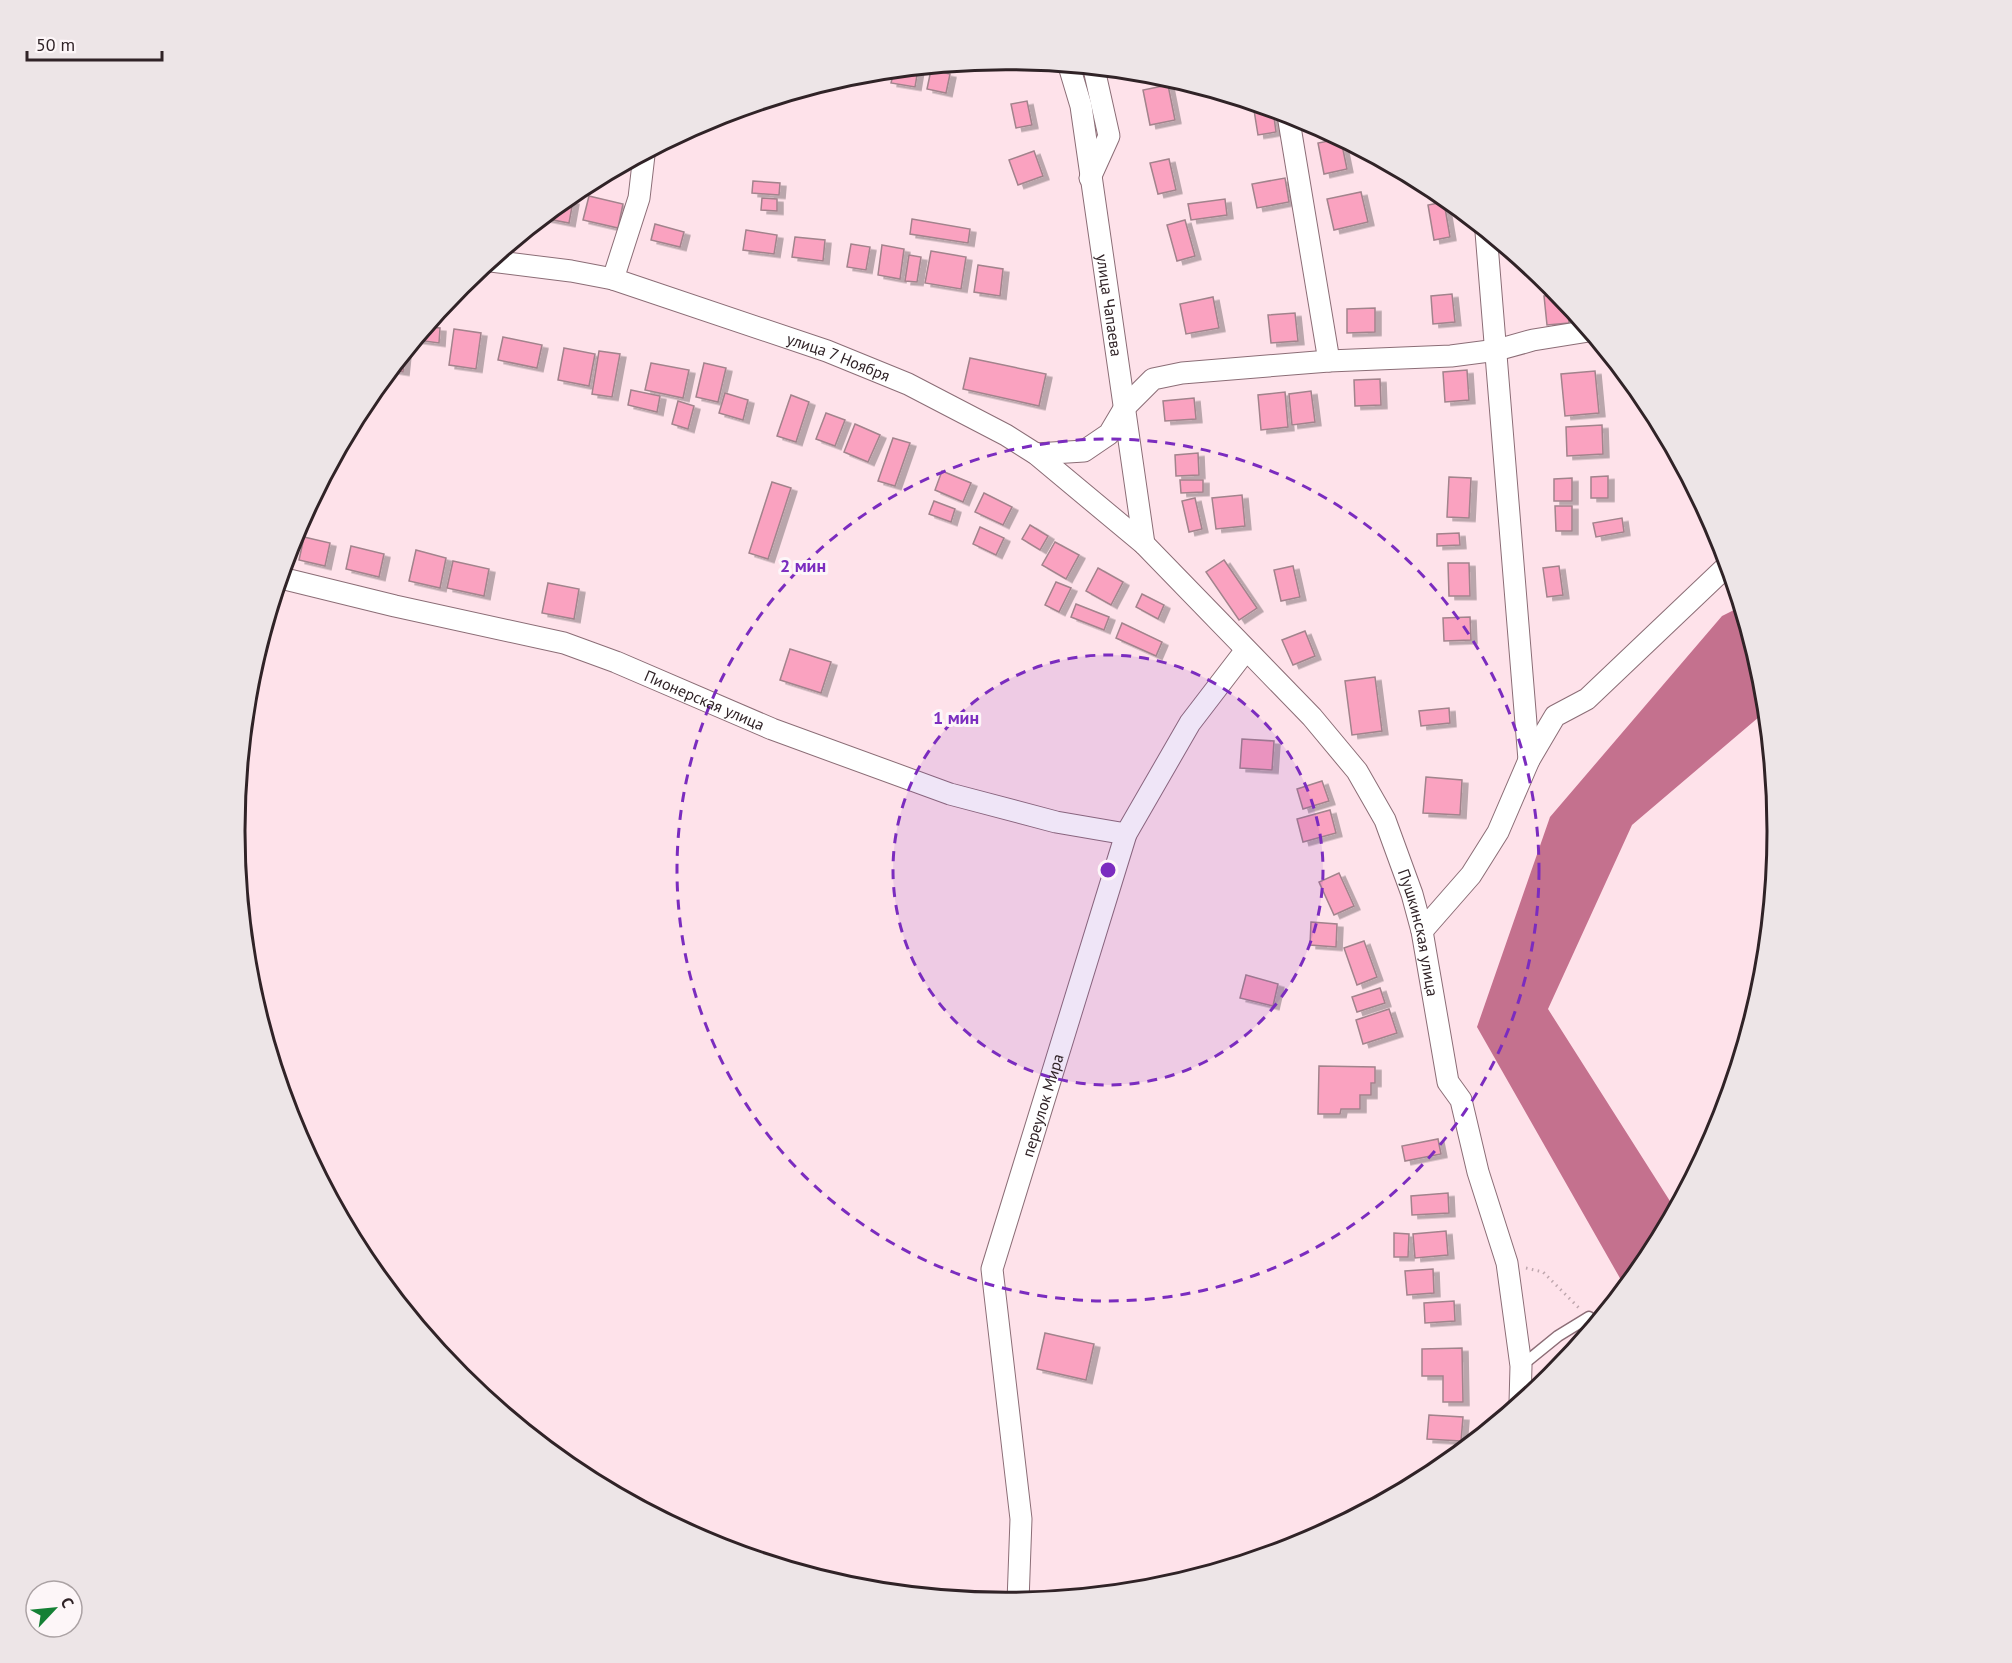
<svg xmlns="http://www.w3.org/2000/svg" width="2012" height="1663" font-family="'PT Sans',sans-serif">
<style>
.water{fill:#c4718e}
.building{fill:#faa2c0;stroke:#a2838c;stroke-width:1.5;filter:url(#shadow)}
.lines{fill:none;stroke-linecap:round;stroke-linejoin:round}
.service-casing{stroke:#8b6d76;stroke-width:13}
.minor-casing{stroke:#8b6d76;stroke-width:23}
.path{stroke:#bfa7ae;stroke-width:3;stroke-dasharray:1.5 4.5;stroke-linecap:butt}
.service{stroke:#fff;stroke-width:10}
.minor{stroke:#fff;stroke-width:21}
.ring{fill:none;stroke:#7b2cbf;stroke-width:3;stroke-dasharray:10 8}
.labels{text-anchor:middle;stroke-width:6;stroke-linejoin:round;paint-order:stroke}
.street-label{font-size:16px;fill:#302327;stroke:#fdf6f8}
.rim{fill:none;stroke:#302327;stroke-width:3}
.centre{fill:#7b2cbf;stroke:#fdf6f8;stroke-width:3}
.ring-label{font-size:18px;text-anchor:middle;font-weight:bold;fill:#7b2cbf;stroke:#fdf6f8;stroke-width:6;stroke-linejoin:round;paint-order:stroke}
</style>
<defs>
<filter id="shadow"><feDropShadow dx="6" dy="3.5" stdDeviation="0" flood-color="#0004"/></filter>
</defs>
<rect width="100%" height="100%" fill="#fee2ea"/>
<polygon class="water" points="1740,607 1763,681 1766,711 1632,825 1548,1009 1675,1209 1647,1260 1625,1287 1477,1027 1550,817 1722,616"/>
<g class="building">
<polygon points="918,69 915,87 891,83 894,71"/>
<polygon points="931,70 950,74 946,93 927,89"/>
<polygon points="1168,85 1175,120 1150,125 1143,90"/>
<polygon points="1027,101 1032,125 1016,128 1011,104"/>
<polygon points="1253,104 1273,110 1276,132 1258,135"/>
<polygon points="1339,139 1341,140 1347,169 1324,174 1318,143"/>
<polygon points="1034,151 1043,176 1018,185 1009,160"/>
<polygon points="1169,159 1176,190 1158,194 1150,163"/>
<polygon points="1285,178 1289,202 1257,208 1252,184"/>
<polygon points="753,181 780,183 779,195 752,193"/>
<polygon points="1361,192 1368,222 1334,230 1327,199"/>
<polygon points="589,196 623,204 618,228 583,220"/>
<polygon points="762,198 777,199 777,211 761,210"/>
<polygon points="1225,199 1227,215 1191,220 1188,204"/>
<polygon points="566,200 573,201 569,223 543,218"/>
<polygon points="1444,202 1450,237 1434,240 1428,205"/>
<polygon points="912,219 970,229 968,243 910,234"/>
<polygon points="1185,220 1195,256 1177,261 1167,225"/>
<polygon points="655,224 684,232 680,247 651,240"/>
<polygon points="746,230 777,235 774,254 743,250"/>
<polygon points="795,237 825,240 823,261 792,257"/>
<polygon points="851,244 870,247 866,270 847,267"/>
<polygon points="882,245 904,249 900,279 878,275"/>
<polygon points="931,251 966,257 961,289 925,283"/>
<polygon points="909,255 921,257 917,282 905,281"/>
<polygon points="978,265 1003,269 1000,296 974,292"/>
<polygon points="1452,294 1455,322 1433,324 1431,296"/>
<polygon points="1559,295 1568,306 1569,323 1547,325 1544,296"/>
<polygon points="1213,297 1219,328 1186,334 1180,304"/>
<polygon points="1375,308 1375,332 1347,333 1347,309"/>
<polygon points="1295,313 1298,341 1271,343 1268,315"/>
<polygon points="427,327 440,328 439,343 417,340"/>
<polygon points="454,329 481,333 476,369 449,365"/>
<polygon points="503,337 542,345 537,368 498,360"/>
<polygon points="564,348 595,354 589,386 558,380"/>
<polygon points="599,351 620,354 612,397 592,394"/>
<polygon points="405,353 403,372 391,370"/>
<polygon points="970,358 1046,374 1039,406 963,389"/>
<polygon points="651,363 689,370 683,398 645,390"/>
<polygon points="704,363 726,368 718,402 696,397"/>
<polygon points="1467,370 1469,400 1445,402 1443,372"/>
<polygon points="1595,371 1599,413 1565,416 1561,374"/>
<polygon points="1380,379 1381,405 1355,406 1354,380"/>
<polygon points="631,390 660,396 657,412 628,405"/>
<polygon points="1311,391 1315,422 1292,425 1289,394"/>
<polygon points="1285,392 1288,427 1261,430 1258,395"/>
<polygon points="725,393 748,400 743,420 719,413"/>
<polygon points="791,395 809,402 796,442 777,436"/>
<polygon points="1194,398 1196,419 1165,421 1163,401"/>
<polygon points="678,401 694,406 688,429 672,424"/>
<polygon points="826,413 845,420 835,446 816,439"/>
<polygon points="855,424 880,435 868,462 844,452"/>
<polygon points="1602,425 1603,454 1567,456 1566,427"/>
<polygon points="893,438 910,443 895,486 878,481"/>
<polygon points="1198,453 1199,475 1176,476 1175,455"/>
<polygon points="942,471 971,483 963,502 935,490"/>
<polygon points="1608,476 1608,498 1591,498 1591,477"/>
<polygon points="1449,477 1471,478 1469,518 1447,517"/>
<polygon points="1572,478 1572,501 1554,501 1554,479"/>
<polygon points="1180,480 1203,480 1203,492 1181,493"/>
<polygon points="772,482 791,488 768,559 749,553"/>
<polygon points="984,493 1012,507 1003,525 975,512"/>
<polygon points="1242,495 1245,526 1216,529 1212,498"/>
<polygon points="1195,498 1202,529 1189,532 1182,501"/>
<polygon points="934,501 955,509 951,522 929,514"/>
<polygon points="1555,506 1572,506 1572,531 1556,531"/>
<polygon points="1622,518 1624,532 1596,537 1593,523"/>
<polygon points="1030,525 1048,536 1040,550 1022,539"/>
<polygon points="980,527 1004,538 996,555 973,544"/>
<polygon points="1459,533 1460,545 1437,546 1437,534"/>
<polygon points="304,537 330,543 325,566 299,560"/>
<polygon points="1055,542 1079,555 1066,579 1042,565"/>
<polygon points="351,546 384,554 379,577 346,569"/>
<polygon points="416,550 446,558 440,588 409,581"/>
<polygon points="1224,560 1257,608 1239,620 1206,572"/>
<polygon points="453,561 489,569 484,596 447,588"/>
<polygon points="1448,563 1469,563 1470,596 1449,596"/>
<polygon points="1293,566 1300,597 1281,601 1274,570"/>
<polygon points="1559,566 1563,595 1547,597 1543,568"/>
<polygon points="1098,568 1123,582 1111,605 1086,591"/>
<polygon points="1056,582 1071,588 1059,612 1045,605"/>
<polygon points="548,583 579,589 574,619 542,613"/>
<polygon points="1142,594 1164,605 1158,619 1136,607"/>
<polygon points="1076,604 1109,617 1104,630 1071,617"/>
<polygon points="1470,617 1471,640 1444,641 1443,618"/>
<polygon points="1122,623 1162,642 1156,656 1116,638"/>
<polygon points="1305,631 1315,656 1293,665 1282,640"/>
<polygon points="790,649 831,662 821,693 780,680"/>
<polygon points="1375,677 1382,731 1352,735 1345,681"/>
<polygon points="1449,708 1450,723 1421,726 1419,711"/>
<polygon points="1242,739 1274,741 1272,770 1240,768"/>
<polygon points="1426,777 1462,780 1460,815 1423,813"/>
<polygon points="1322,781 1329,801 1303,809 1297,789"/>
<polygon points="1330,810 1336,833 1303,842 1297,819"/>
<polygon points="1339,873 1354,906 1334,915 1319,882"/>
<polygon points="1311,922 1337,924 1336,947 1310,945"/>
<polygon points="1364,941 1377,977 1357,985 1344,948"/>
<polygon points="1246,975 1278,984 1273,1006 1240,998"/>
<polygon points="1380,988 1385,1003 1357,1012 1352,997"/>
<polygon points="1389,1009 1397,1033 1363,1044 1356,1020"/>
<polygon points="1319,1066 1375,1067 1375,1083 1371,1083 1371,1095 1360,1095 1360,1109 1341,1109 1340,1114 1318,1114"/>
<polygon points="1438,1139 1441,1154 1405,1161 1402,1146"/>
<polygon points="1448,1193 1449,1213 1412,1215 1411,1196"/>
<polygon points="1446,1231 1448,1255 1415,1258 1413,1234"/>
<polygon points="1394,1233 1409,1234 1408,1257 1394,1257"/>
<polygon points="1433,1269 1434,1293 1407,1295 1405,1271"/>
<polygon points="1454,1301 1455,1321 1425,1323 1424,1303"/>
<polygon points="1045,1333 1094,1344 1086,1380 1037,1369"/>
<polygon points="1462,1348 1463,1402 1443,1402 1443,1376 1422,1376 1422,1349"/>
<polygon points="1429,1415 1463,1417 1461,1441 1427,1439"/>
</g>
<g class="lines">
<defs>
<polyline id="service" points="1521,1366 1558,1336 1589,1317"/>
<g id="minor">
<path id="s1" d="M1069,66L1081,106L1144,544"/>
<polyline points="1288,115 1329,361"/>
<polyline points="1090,178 1109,136 1094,69"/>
<polyline points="1486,232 1529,760"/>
<path id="s2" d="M491,261L571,271L613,279L827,351L908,384L1006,435L1036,454L1144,544L1312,717L1357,771L1385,820L1412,894L1422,931L1448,1082L1461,1100L1478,1172L1507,1263L1521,1366L1520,1403"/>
<polyline points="613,279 639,198 644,155"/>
<polyline points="1036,454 1084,451 1109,434 1125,407 1153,379 1182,373 1329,361 1451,356 1497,350 1533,340 1589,331"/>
<path id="s3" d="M281,578L395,606L564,643L616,662L772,729L950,794L1056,822L1126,834"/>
<polyline points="1422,931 1471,875 1498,832 1529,760 1555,716 1587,699 1728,565"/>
<path id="s4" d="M1018,1602L1021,1519L992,1269L1126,834L1190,723L1246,650"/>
</g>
</defs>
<use href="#service" class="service-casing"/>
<use href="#minor" class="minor-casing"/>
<polyline class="path" points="1526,1268 1543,1272 1579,1308"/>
<use href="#service" class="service"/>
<use href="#minor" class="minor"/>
</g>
<circle cx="1108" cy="870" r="215" fill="#7b2cbf" fill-opacity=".12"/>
<g class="ring">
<circle cx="1108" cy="870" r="215"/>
<circle cx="1108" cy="870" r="431"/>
</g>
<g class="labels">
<g class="street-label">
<text dy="6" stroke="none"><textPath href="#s1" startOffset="243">улица Чапаева</textPath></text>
<text dy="6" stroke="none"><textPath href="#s2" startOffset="362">улица 7 Ноября</textPath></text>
<text dy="6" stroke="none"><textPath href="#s3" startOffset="442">Пионерская улица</textPath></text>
<text dy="6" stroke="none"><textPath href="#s2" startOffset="1209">Пушкинская улица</textPath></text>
<text dy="6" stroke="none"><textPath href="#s4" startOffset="506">переулок Мира</textPath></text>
</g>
</g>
<path d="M0 0H2012V1663H0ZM245 831a761 761 0 1 1 1522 0a761 761 0 1 1-1522 0Z" fill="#ede5e7" fill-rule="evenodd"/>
<path class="rim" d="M245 831a761 761 0 1 1 1522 0a761 761 0 1 1-1522 0Z"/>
<circle cx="1108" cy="870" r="9" class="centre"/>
<g class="ring-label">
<text x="803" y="572">2 мин</text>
<text x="956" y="724">1 мин</text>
</g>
<g transform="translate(54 1609) rotate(64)"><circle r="28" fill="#fdf6f8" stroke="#aba2a4" stroke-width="1.5"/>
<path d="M0-4.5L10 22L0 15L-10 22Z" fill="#148035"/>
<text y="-9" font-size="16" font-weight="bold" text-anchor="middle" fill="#302327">С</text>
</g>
<path d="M27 51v9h135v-9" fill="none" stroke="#302327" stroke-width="3"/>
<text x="36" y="51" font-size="18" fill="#302327" stroke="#fdf6f8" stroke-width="4.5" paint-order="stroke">50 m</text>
</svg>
